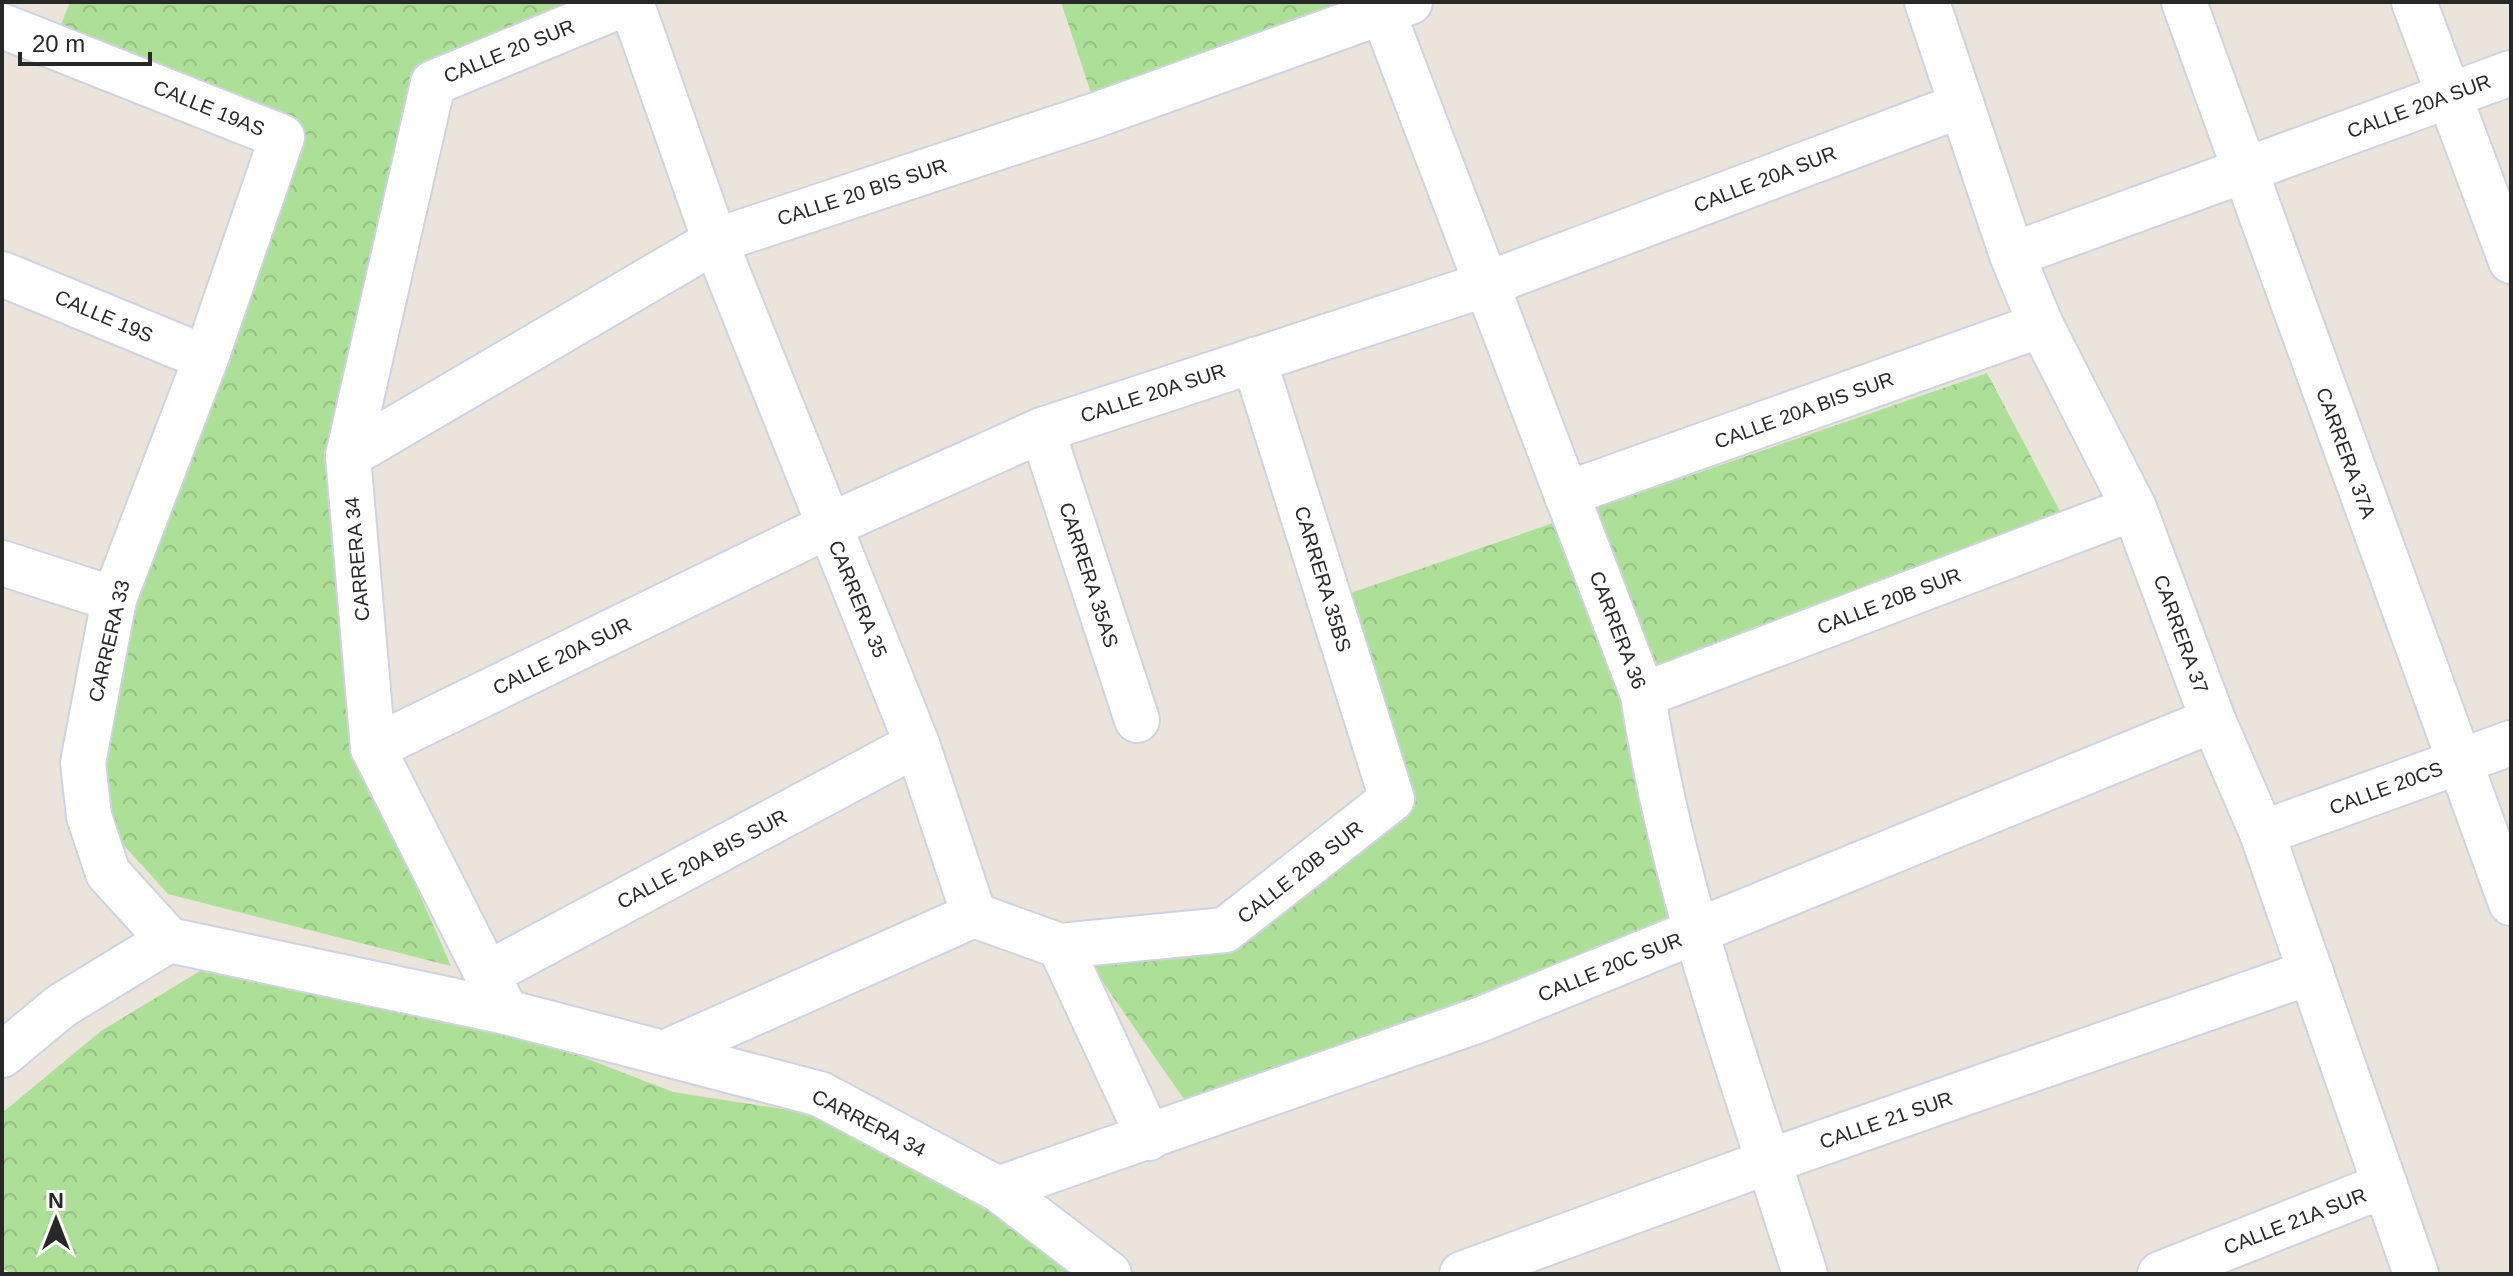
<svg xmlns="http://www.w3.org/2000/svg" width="2513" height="1276" font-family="Helvetica,sans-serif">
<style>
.forest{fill:url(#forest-crowns)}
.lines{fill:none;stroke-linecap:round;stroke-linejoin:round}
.minor-casing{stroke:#cfd2e1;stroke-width:48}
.minor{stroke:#fff;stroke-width:44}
.labels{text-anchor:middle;stroke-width:6;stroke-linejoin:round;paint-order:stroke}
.street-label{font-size:20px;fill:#282828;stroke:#fff}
</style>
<defs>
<pattern id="forest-crowns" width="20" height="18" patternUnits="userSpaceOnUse" patternTransform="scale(2)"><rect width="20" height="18" fill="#ade097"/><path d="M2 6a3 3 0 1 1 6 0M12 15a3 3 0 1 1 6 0" fill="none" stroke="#95c082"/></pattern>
</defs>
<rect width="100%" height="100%" fill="#eae4da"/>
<g class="forest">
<polygon points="70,2 595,2 421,73 339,431 362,763 451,966 168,894 110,830 92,775 119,602 291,135 56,37"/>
<polygon points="1061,2 1356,2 1092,96"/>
<polygon points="1987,373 2064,519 1622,681 1681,936 1186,1102 1084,955 1237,940 1405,798 1342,596"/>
<polygon points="205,968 531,1037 673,1092 834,1117 1007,1208 1093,1274 12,1274 2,1268 2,1113 101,1031"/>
</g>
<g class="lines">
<defs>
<g id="minor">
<polyline points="631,2 715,241 917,744 974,915"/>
<path d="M1379,2L1643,695C1673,893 1745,1084 1805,1274"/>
<polyline points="1927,2 2012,255 2041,325 2134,508 2213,720 2262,833 2416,1274"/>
<polyline points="2184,2 2511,903"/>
<polyline points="2414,2 2511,261"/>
<polyline points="2,26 282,137 206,358 114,599 83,763 89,816 108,873 169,940"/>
<polyline points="2012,255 2511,73"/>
<polyline points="2,274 206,358"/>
<polyline points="1042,430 1137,720"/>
<polyline points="348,456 715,241 1096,115 1410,2"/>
<polyline points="1566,494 2041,325"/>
<polyline points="2,563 114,599"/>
<polyline points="1643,695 2134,508"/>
<polyline points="373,748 828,526 1042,430 1487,284 1962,105"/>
<polyline points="2262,833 2511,743"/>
<polyline points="974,915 1060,946 1149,1138"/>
<polyline points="169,940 506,1012 820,1094 998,1189 1109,1274"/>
<polyline points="1060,946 1225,930 1392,799 1254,360"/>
<polyline points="487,974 917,744"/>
<polyline points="506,1012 373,748 348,456 433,83 629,2"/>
<polyline points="664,1053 974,915"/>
<polyline points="2,1055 61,1006 169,940"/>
<polyline points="998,1189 1479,1020 2213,720"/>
<polyline points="1462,1274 1770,1161 2311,972"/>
<polyline points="2160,1274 2385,1185"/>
</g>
</defs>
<use href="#minor" class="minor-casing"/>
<use href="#minor" class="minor"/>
</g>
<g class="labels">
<g class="street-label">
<text transform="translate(509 51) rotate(-22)" y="7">CALLE 20 SUR</text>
<text transform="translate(2419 106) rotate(-20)" y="7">CALLE 20A SUR</text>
<text transform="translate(209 108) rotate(22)" y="7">CALLE 19AS</text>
<text transform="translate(1765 179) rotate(-21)" y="7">CALLE 20A SUR</text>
<text transform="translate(862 192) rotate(-18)" y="7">CALLE 20 BIS SUR</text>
<text transform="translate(104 316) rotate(23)" y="7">CALLE 19S</text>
<text transform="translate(1153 393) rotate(-18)" y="7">CALLE 20A SUR</text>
<text transform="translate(1804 410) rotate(-20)" y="7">CALLE 20A BIS SUR</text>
<text transform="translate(2346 453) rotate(70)" y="7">CARRERA 37A</text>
<text transform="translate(357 559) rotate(-95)" y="7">CARRERA 34</text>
<text transform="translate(1089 575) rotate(72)" y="7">CARRERA 35AS</text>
<text transform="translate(1323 579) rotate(73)" y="7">CARRERA 35BS</text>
<text transform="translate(858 599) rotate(68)" y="7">CARRERA 35</text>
<text transform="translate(1889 601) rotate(-21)" y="7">CALLE 20B SUR</text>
<text transform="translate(1618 630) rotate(69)" y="7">CARRERA 36</text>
<text transform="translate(2181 634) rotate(70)" y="7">CARRERA 37</text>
<text transform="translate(109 641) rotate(-77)" y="7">CARRERA 33</text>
<text transform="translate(562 656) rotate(-26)" y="7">CALLE 20A SUR</text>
<text transform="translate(2386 788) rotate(-20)" y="7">CALLE 20CS</text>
<text transform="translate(702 859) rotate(-28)" y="7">CALLE 20A BIS SUR</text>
<text transform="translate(1300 872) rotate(-38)" y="7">CALLE 20B SUR</text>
<text transform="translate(1610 967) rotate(-22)" y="7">CALLE 20C SUR</text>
<text transform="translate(1886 1120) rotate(-19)" y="7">CALLE 21 SUR</text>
<text transform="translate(869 1123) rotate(27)" y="7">CARRERA 34</text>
<text transform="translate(2295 1221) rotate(-21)" y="7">CALLE 21A SUR</text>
</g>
</g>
<rect width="2513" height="1276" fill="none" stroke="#282828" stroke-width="8"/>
<g transform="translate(56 1220)" stroke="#ffffff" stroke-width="6" paint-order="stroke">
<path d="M0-6L14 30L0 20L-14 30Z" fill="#282828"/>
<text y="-12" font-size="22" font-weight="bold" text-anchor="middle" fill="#282828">N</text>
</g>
<path d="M20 52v12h130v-12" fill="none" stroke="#282828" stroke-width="4"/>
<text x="32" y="52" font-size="24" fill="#282828" stroke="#ffffff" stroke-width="6" paint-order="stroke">20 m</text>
</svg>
